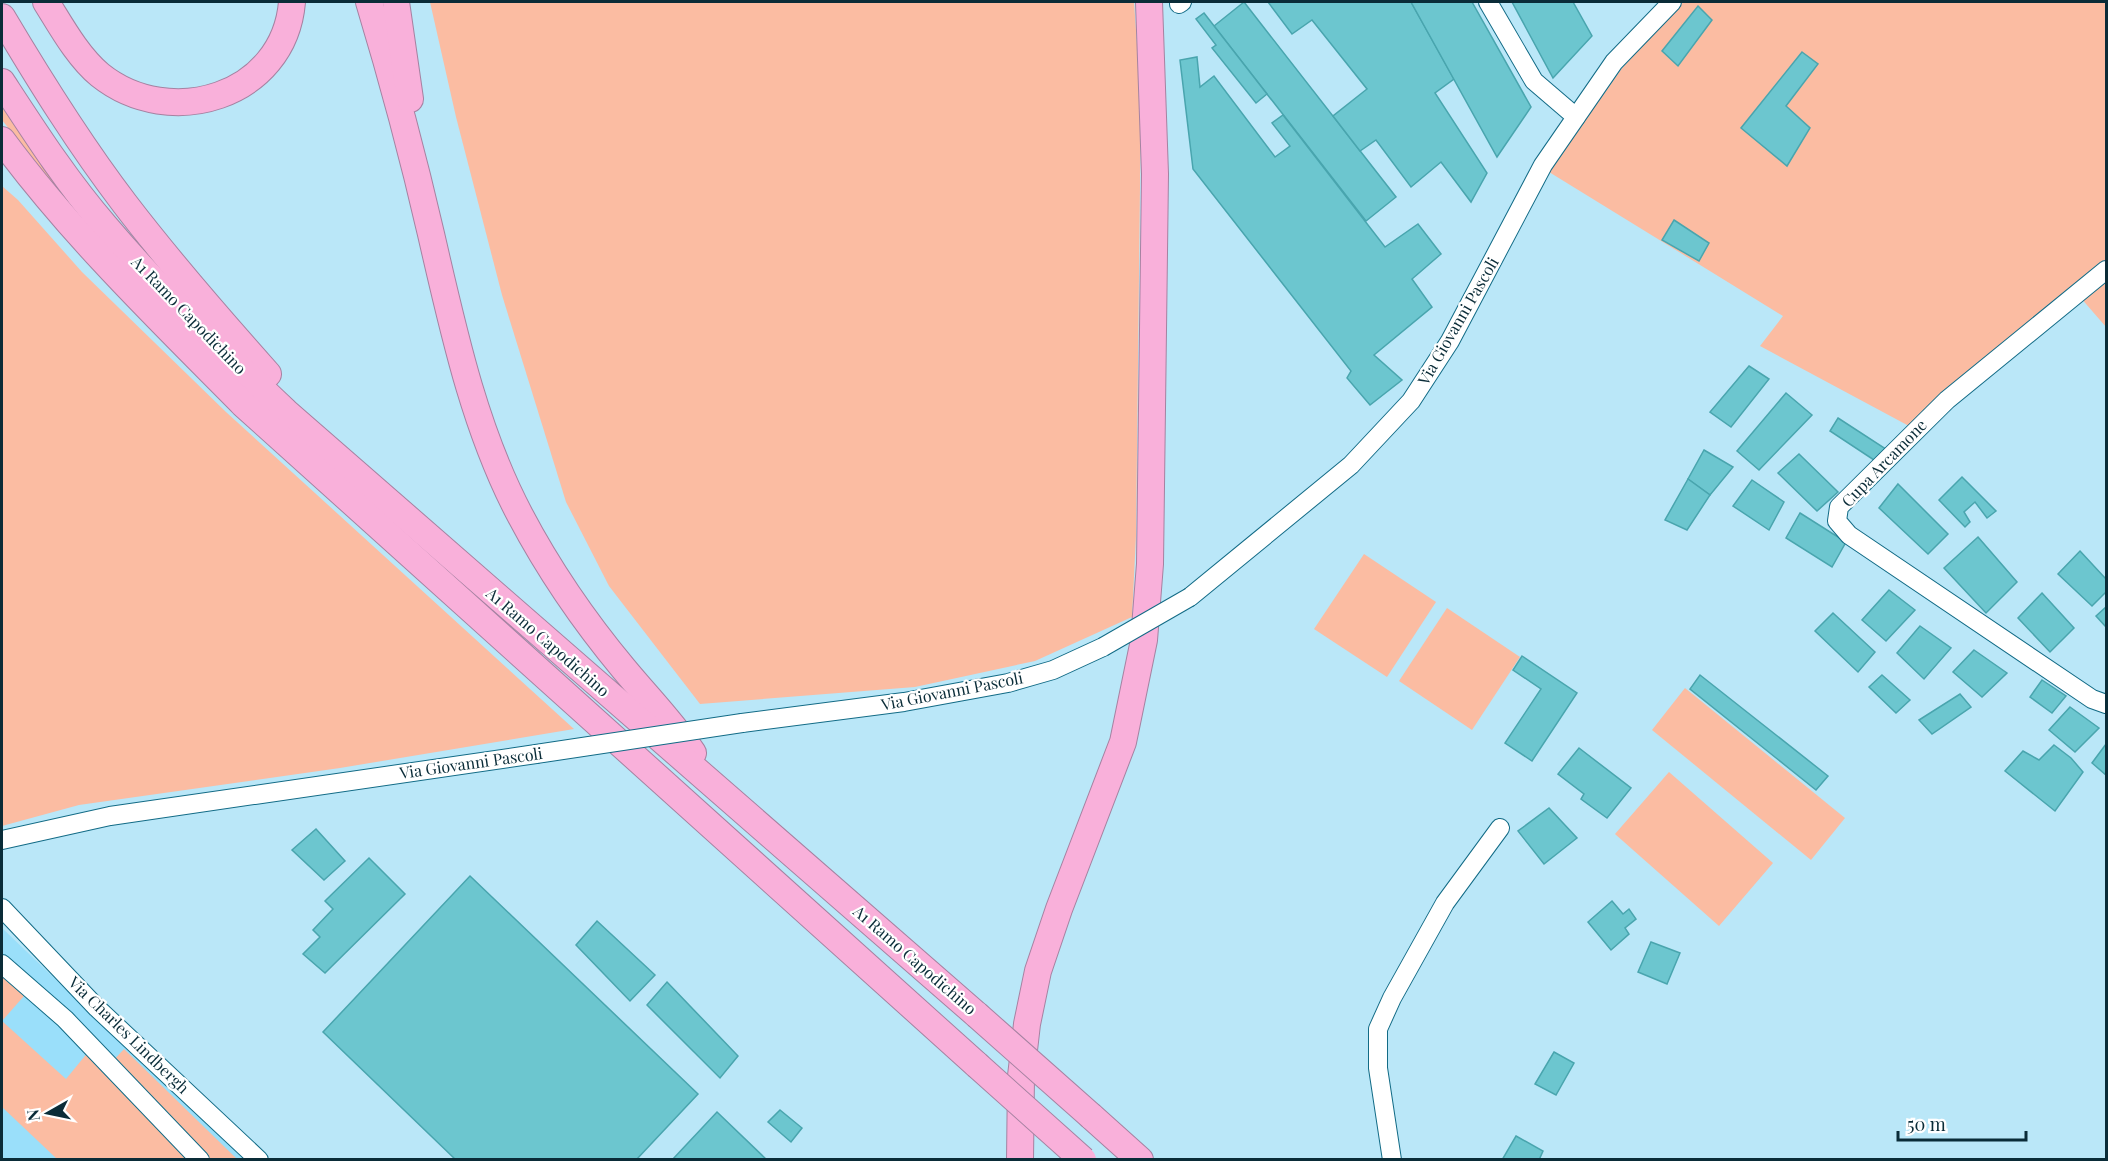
<svg xmlns="http://www.w3.org/2000/svg" width="2108" height="1161" font-family="'Playfair Display',serif">
<style>
.built{fill:#9adffa}
.green{fill:#fbbca2}
.building{fill:#6cc6cf;stroke:#49a5ae;stroke-width:1.5}
.lines{fill:none;stroke-linecap:round;stroke-linejoin:round}
.minor-casing{stroke:#126b86;stroke-width:20}
.highway-casing{stroke:#a582a1;stroke-width:28}
.minor{stroke:#fff;stroke-width:18}
.highway{stroke:#f9b0da;stroke-width:26}
.minor-bridge-casing{stroke:#126b86;stroke-width:20;stroke-linecap:butt}
.highway-bridge-casing{stroke:#a582a1;stroke-width:28;stroke-linecap:butt}
.minor-bridge{stroke:#fff;stroke-width:18}
.highway-bridge{stroke:#f9b0da;stroke-width:26}
.labels{text-anchor:middle;stroke-width:4.5;stroke-linejoin:round;paint-order:stroke}
.street-label{font-size:16px;fill:#0a2c38;stroke:#fff}
</style>
<rect width="100%" height="100%" fill="#bae7f8"/>
<polygon class="built" points="2,928 243,1159 2,1159"/>
<g class="green">
<polygon points="430,2 1134,2 1141,101 1136,536 1132,617 1035,661 915,687 700,704 609,586 566,502 502,295 456,117"/>
<polygon points="1683,2 2106,2 2106,327 2080,297 1909,426 1760,346 1783,316 1549,172 1622,68"/>
<polygon points="2,107 76,213 2,120"/>
<polygon points="2,186 18,200 82,272 226,412 574,729 340,768 79,805 2,826"/>
<polygon points="1364,554 1436,602 1387,677 1314,629"/>
<polygon points="1447,608 1520,657 1472,730 1399,681"/>
<polygon points="1685,688 1845,818 1811,860 1652,730"/>
<polygon points="1669,772 1773,863 1719,926 1615,834"/>
<polygon points="2,976 24,996 2,1021 66,1079 89,1051 188,1159 57,1159 2,1107"/>
<polygon points="124,1049 237,1159 208,1159 113,1061"/>
</g>
<g class="building">
<polygon points="1244,2 1396,197 1366,221 1214,26"/>
<polygon points="1268,2 1411,2 1454,79 1435,93 1487,173 1471,202 1441,162 1411,187 1376,140 1360,151 1333,116 1367,89 1312,20 1292,34"/>
<polygon points="1411,2 1472,2 1531,107 1497,157"/>
<polygon points="1512,2 1573,2 1592,36 1553,78"/>
<polygon points="1698,6 1712,20 1678,66 1662,51"/>
<polygon points="1204,13 1267,94 1256,103 1212,48 1216,45 1196,19"/>
<polygon points="1802,52 1818,64 1786,106 1810,128 1787,166 1741,128"/>
<polygon points="1197,57 1200,87 1214,76 1275,157 1290,146 1272,123 1283,115 1385,247 1418,224 1441,254 1412,279 1432,307 1374,355 1402,380 1370,405 1347,378 1351,371 1193,169 1180,60"/>
<polygon points="1674,220 1709,243 1699,261 1662,240"/>
<polygon points="1749,366 1769,379 1731,427 1710,412"/>
<polygon points="1786,393 1812,415 1759,470 1737,451"/>
<polygon points="1838,418 1889,451 1877,462 1830,431"/>
<polygon points="1704,450 1733,467 1710,495 1688,479"/>
<polygon points="1799,454 1838,492 1817,511 1778,473"/>
<polygon points="1962,477 1996,511 1987,518 1975,502 1964,512 1970,522 1965,527 1939,500"/>
<polygon points="1688,479 1710,495 1687,530 1665,520"/>
<polygon points="1752,480 1784,502 1769,530 1733,506"/>
<polygon points="1898,484 1948,534 1928,554 1879,508"/>
<polygon points="1800,513 1846,542 1832,567 1786,538"/>
<polygon points="1978,537 2017,582 1986,613 1944,568"/>
<polygon points="2080,551 2106,579 2106,592 2092,606 2058,574"/>
<polygon points="1889,590 1915,610 1886,641 1862,620"/>
<polygon points="2042,593 2074,628 2050,652 2018,618"/>
<polygon points="2106,607 2106,627 2096,616"/>
<polygon points="1833,613 1875,652 1858,672 1815,631"/>
<polygon points="1920,626 1951,648 1924,679 1897,653"/>
<polygon points="1974,650 2007,673 1982,697 1953,672"/>
<polygon points="1522,656 1577,693 1532,761 1505,743 1541,689 1513,670"/>
<polygon points="1700,675 1828,776 1816,790 1690,689"/>
<polygon points="1882,675 1910,700 1896,713 1869,687"/>
<polygon points="2042,680 2066,696 2052,713 2030,697"/>
<polygon points="1960,694 1971,707 1932,734 1919,720"/>
<polygon points="2070,707 2099,728 2075,752 2049,730"/>
<polygon points="2106,744 2106,775 2092,763"/>
<polygon points="2054,745 2071,758 2083,772 2055,811 2005,771 2023,751 2039,760"/>
<polygon points="1579,748 1631,788 1607,818 1581,799 1584,794 1558,774"/>
<polygon points="1549,808 1577,838 1544,864 1518,831"/>
<polygon points="316,829 345,861 324,880 292,850"/>
<polygon points="369,858 405,894 325,973 303,954 320,937 313,930 333,909 325,901"/>
<polygon points="470,876 698,1094 636,1160 456,1160 323,1032"/>
<polygon points="1612,901 1623,914 1629,909 1636,919 1625,928 1629,934 1611,950 1588,922"/>
<polygon points="597,921 655,975 630,1001 576,945"/>
<polygon points="1651,942 1680,953 1667,984 1638,972"/>
<polygon points="667,982 738,1056 720,1078 647,1005"/>
<polygon points="1554,1052 1574,1063 1556,1095 1535,1084"/>
<polygon points="780,1110 802,1128 791,1142 768,1122"/>
<polygon points="717,1112 767,1160 672,1160"/>
<polygon points="1516,1136 1543,1151 1539,1160 1502,1160"/>
</g>
<g class="lines">
<defs>
<g id="minor">
<polyline points="1488,2 1534,81 1576,117"/>
<polyline points="1179,4 1182,2"/>
<polyline points="2106,270 1947,400 1839,507 1837,521 1849,535 2092,699 2106,704"/>
<polyline points="1190,597 1351,465 1411,401 1450,341 1543,165 1614,62 1672,2"/>
<polyline points="742,723 904,702 1008,683 1053,670 1103,647"/>
<polyline points="2,840 110,816 536,754"/>
<polyline points="2,908 97,1008 259,1160"/>
<polyline points="2,964 65,1019 200,1160"/>
<polyline points="1392,1160 1378,1068 1378,1029 1392,998 1445,903 1500,828"/>
</g>
<g id="highway">
<path d="M46,2C61,26 78,57 100,75C170,131 284,97 292,2"/>
<path d="M369,2C392,78 413,156 431,234C453,329 474,428 520,515C549,570 584,621 624,669C648,698 671,721 693,753"/>
<polyline points="396,2 410,99"/>
<path d="M2,17C40,81 79,144 125,204C170,263 219,319 268,374"/>
<path d="M2,82C34,131 66,181 105,226C161,292 223,352 286,412L977,1015"/>
<path d="M2,140C73,236 159,319 243,404L977,1065"/>
<polyline points="1091,1116 1140,1160"/>
<polyline points="1020,1160 1021,1076 1027,1024 1038,971 1059,909 1123,742 1144,640 1150,564 1155,174 1149,2"/>
</g>
</defs>
<use href="#minor" class="minor-casing"/>
<use href="#highway" class="highway-casing"/>
<use href="#minor" class="minor"/>
<use href="#highway" class="highway"/>
<defs>
<g id="minor-bridge">
<polyline points="1103,647 1190,597"/>
<polyline points="536,754 742,723"/>
</g>
<g id="highway-bridge">
<polyline points="977,1015 1091,1116"/>
<polyline points="977,1065 1083,1160"/>
</g>
</defs>
<use href="#minor-bridge" class="minor-bridge-casing"/>
<use href="#highway-bridge" class="highway-bridge-casing"/>
<use href="#minor-bridge" class="minor-bridge"/>
<use href="#highway-bridge" class="highway-bridge"/>
</g>
<g class="labels">
<g class="street-label">
<text transform="translate(189 315) rotate(46)" y="6">A1 Ramo Capodichino</text>
<text transform="translate(1458 321) rotate(-60)" y="6">Via Giovanni Pascoli</text>
<text transform="translate(1884 463) rotate(-46)" y="6">Cupa Arcamone</text>
<text transform="translate(548 642) rotate(41)" y="6">A1 Ramo Capodichino</text>
<text transform="translate(952 691) rotate(-11)" y="6">Via Giovanni Pascoli</text>
<text transform="translate(471 763) rotate(-8)" y="6">Via Giovanni Pascoli</text>
<text transform="translate(915 960) rotate(41)" y="6">A1 Ramo Capodichino</text>
<text transform="translate(129 1035) rotate(44)" y="6">Via Charles Lindbergh</text>
</g>
</g>
<rect width="2108" height="1161" fill="none" stroke="#0a2c38" stroke-width="6"/>
<g transform="translate(48 1113) rotate(261)" stroke="#ffffff" stroke-width="4.5" paint-order="stroke">
<path d="M0-4.5L10 22L0 15L-10 22Z" fill="#0a2c38"/>
<text y="-9" font-size="16" font-weight="bold" text-anchor="middle" fill="#0a2c38">N</text>
</g>
<path d="M1898 1131v9h128v-9" fill="none" stroke="#0a2c38" stroke-width="3"/>
<text x="1907" y="1131" font-size="18" fill="#0a2c38" stroke="#ffffff" stroke-width="4.5" paint-order="stroke">50 m</text>
</svg>
